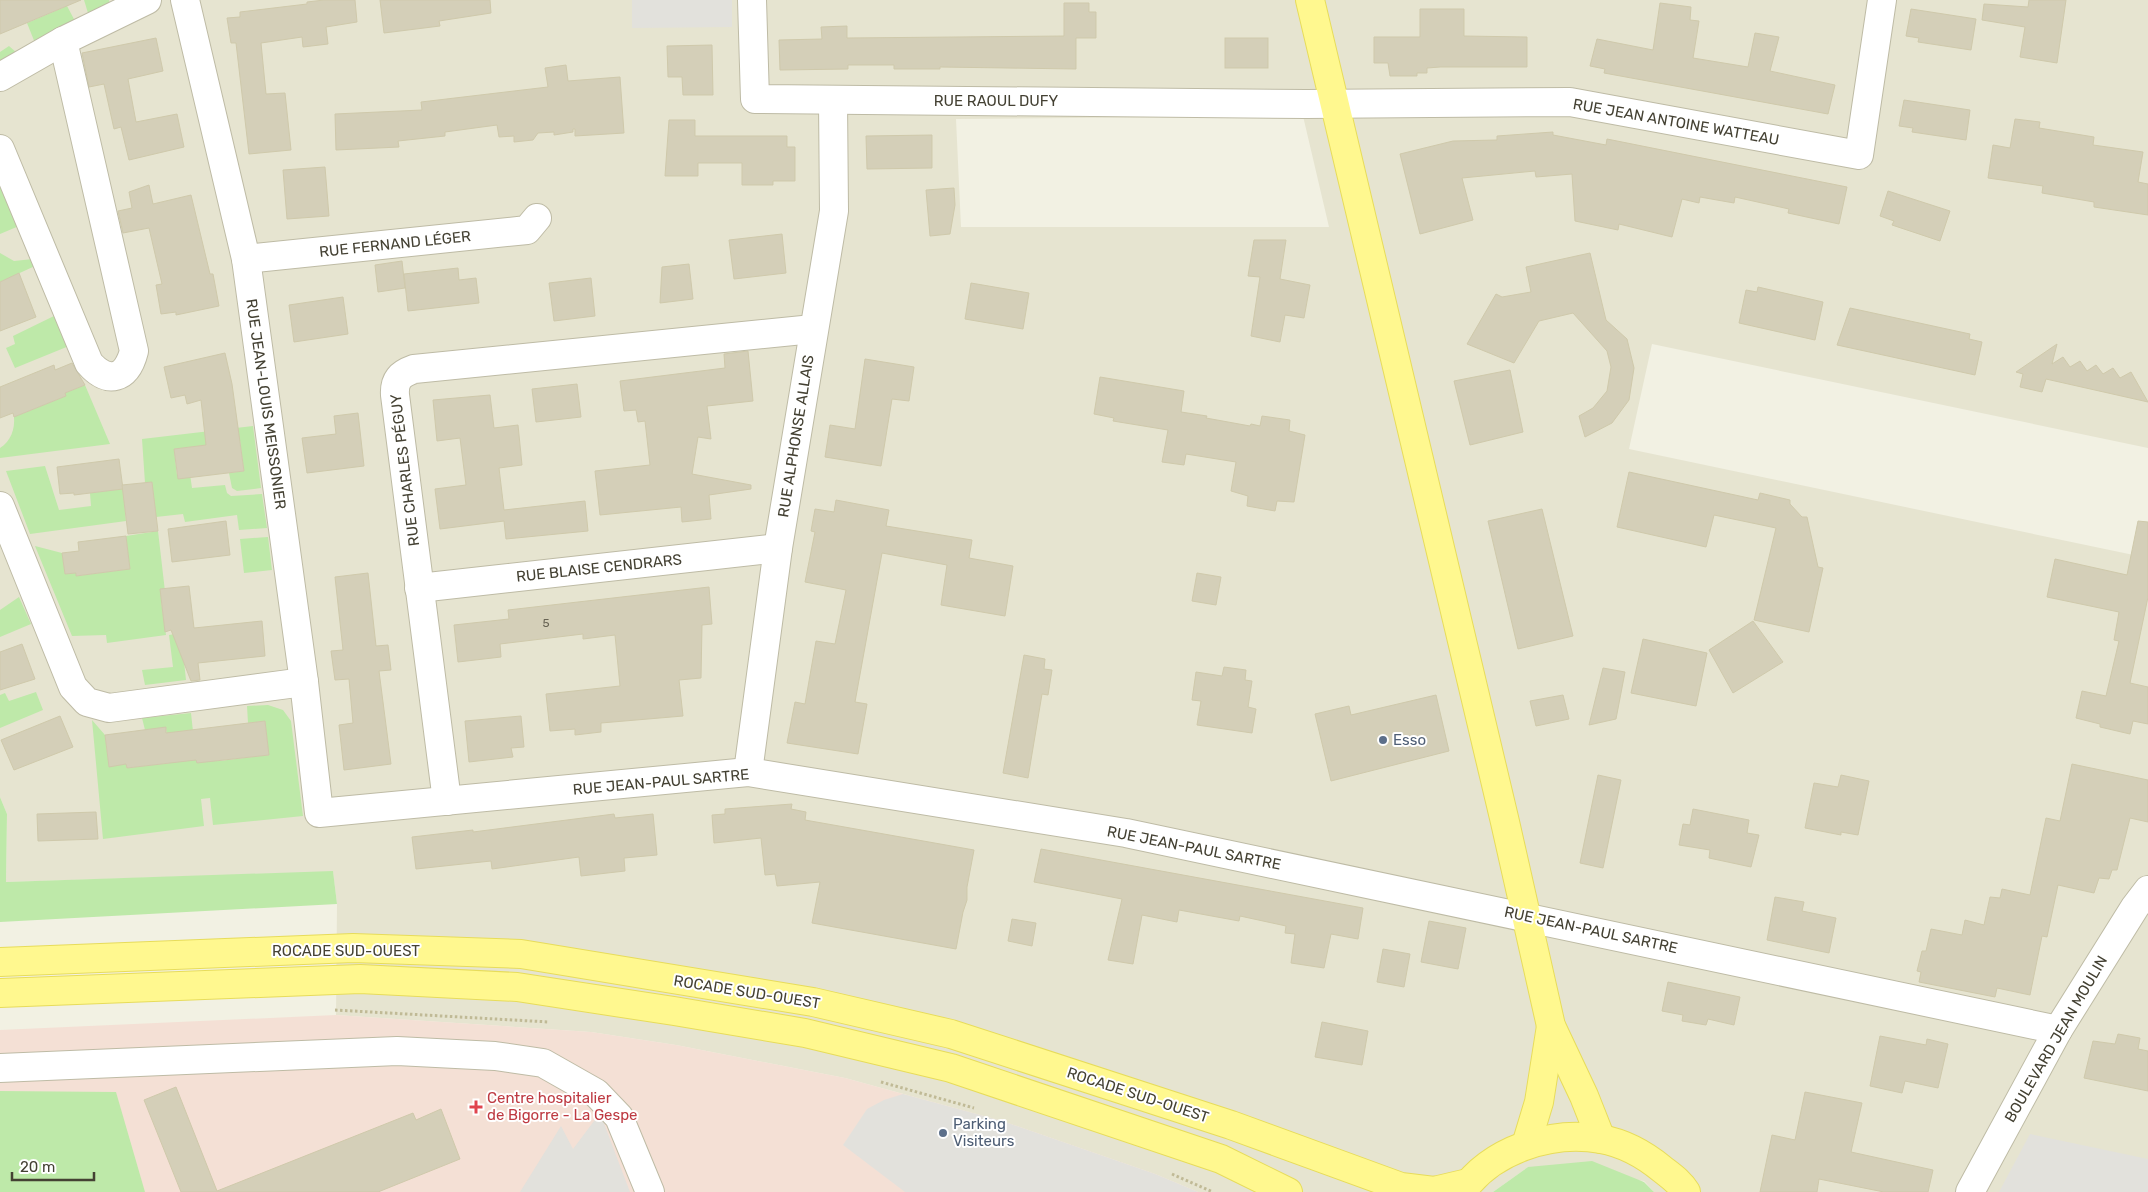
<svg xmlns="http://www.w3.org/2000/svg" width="2148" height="1192" font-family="Rubik,sans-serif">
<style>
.residential{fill:#e6e4d0;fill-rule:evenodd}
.medical{fill:#f4e0d5}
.green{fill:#bee9a9}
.parking{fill:#e2e1dc}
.building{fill:#d4cfb8;stroke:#cfc9ab}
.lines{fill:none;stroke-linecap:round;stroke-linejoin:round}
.minor-casing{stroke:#bebba5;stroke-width:30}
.major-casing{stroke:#e7dc5b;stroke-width:30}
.path{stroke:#c0ba96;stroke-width:3;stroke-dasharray:2.5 2.5;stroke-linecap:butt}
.minor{stroke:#fff;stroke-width:28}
.major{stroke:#fff88f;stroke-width:28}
.service-dot{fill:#5c6f8a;stroke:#fff;stroke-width:2}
.health-dot{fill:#e0444e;stroke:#fff;stroke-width:2}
.labels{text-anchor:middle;stroke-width:4;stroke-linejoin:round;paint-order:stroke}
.number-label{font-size:12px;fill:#686454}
.street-label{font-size:15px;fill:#444133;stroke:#fff}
.service-label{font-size:15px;fill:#4e5e75;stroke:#fff;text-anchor:start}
.health-label{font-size:15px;fill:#be3a42;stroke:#fff;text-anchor:start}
</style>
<rect width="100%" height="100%" fill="#f2f1e3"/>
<path class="residential" d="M0,0H2148V448L1652,344L1629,449L2148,558V1192H1654L1644,1181L1528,1167L1493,1192H1198L1155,1174L1002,1121L845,1078L676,1045L591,1032L336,1015L337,904L333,872L6,882L7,814L0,797ZM1303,116L1329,227H961L956,119Z"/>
<polygon class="medical" points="336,1015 591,1032 676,1045 845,1078 1002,1121 1155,1174 1198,1192 0,1192 0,1030"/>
<g class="green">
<polygon points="84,0 109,0 110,4 88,13"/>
<polygon points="67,6 75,21 35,43 27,23"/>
<polygon points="9,46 17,53 0,62 0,52"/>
<polygon points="0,182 19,226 0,234"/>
<polygon points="0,253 14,261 33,259 35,266 0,282"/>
<polygon points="56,315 69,346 15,368 6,348 15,344 13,336"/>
<path d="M85,385L110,444L0,458V448C11,441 15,429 14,417L66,396L65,393Z"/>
<polygon points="253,426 261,488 237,491 232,488 229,473 244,471 240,441 174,449 177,475 190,474 192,488 225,485 227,493 231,496 262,494 267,528 239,530 237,515 185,522 183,514 156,517 151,482 145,483 142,439"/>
<polygon points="45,466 59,510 91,506 90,493 123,489 126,521 30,534 6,471"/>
<polygon points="158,531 166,600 161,601 166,635 107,643 106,635 72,636 35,546 62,553 65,574 76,573 77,576 130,569 126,536"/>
<polygon points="268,537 272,570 244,573 240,539"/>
<polygon points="19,597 31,624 0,637 0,610"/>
<polygon points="181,633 186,680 145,685 142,670 173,667 169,635"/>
<polygon points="36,692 43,710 0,728 0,695 5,693 9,701"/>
<polygon points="268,705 283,710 291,721 303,816 213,825 210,798 201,799 204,826 103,839 92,720 105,735 109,766 126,764 127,768 170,763 166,728 145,730 142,718 191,713 196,759 219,761 269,755 265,721 248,723 247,706"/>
<polygon points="0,797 7,814 6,882 333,871 337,904 0,922"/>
<polygon points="0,1091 116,1092 145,1192 0,1192"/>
<polygon points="1592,1161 1644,1182 1654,1192 1493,1192 1528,1167"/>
</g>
<g class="parking">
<polygon points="632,0 732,0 732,27 632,28"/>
<polygon points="903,1094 1002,1121 1155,1174 1198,1192 905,1192 843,1145 867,1109 884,1100"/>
<polygon points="600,1113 630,1192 520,1192 561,1126 573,1149"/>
<polygon points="2030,1134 2148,1159 2148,1192 1999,1192"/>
</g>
<g class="building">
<polygon points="0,0 81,0 0,34"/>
<polygon points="324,0 355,0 357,22 326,27 328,44 303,47 302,37 261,43 266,94 285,93 291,150 249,154 236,43 231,43 227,18 240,17 240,12 307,4 307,2"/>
<polygon points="380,0 490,0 491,13 439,21 440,26 384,33"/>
<polygon points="2029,0 2066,0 2057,63 2020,57 2025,27 1982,20 1984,4 2028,7"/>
<polygon points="1064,3 1089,3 1089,12 1096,12 1096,38 1076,38 1076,69 940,67 940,69 894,69 894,65 848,65 848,69 780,70 779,40 822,39 821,27 847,26 847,38 1064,36"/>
<polygon points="1660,3 1691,7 1690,20 1699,21 1693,58 1748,67 1755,33 1779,37 1770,71 1835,85 1828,114 1604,73 1605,69 1590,66 1597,39 1653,50"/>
<polygon points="1420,9 1464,9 1464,36 1527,37 1527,67 1440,67 1427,68 1427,73 1417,73 1417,76 1390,76 1388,63 1374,63 1374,37 1420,37"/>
<polygon points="1911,9 1976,19 1971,50 1918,42 1919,38 1906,36"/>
<polygon points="156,38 163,71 128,79 136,122 177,114 184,147 129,160 121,127 114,129 104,84 89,87 82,53"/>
<rect x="1225" y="38" width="43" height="30"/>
<polygon points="712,45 713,95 683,95 682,77 668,77 667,46"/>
<polygon points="566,65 568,81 620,77 624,133 575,136 575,129 573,129 573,132 554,135 554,132 538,133 533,140 514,142 514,136 499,137 497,125 445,132 445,136 398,141 399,147 336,150 335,114 422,110 421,102 548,87 545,68"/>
<polygon points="1904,100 1970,110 1966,140 1912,132 1913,128 1899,126"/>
<polygon points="2015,119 2040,122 2039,128 2094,137 2093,145 2143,152 2138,182 2148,184 2148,215 2094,207 2094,202 2042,193 2043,186 1988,178 1993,145 2010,148"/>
<polygon points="669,120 695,120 695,136 787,136 787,147 795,147 795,181 773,181 773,185 742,185 742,163 698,163 698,176 665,176"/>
<polygon points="1553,132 1553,135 1606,145 1607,139 1847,187 1839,224 1788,213 1789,209 1735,197 1734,203 1700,197 1699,203 1682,199 1672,237 1619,224 1618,230 1575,221 1572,174 1536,177 1535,171 1462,178 1473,220 1420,234 1400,154 1453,141 1497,140 1497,136"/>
<polygon points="932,135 932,168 867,169 866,136"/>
<polygon points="325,167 329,216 287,219 283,170"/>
<polygon points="149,185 153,204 191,195 210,274 213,274 219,306 176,315 176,312 161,314 156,285 162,284 149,228 123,233 118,211 132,208 129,192"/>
<polygon points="954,188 955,205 950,234 930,236 926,190"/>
<polygon points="1888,191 1950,211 1940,241 1892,225 1894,221 1880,216"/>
<polygon points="782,234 786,273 734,279 729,240"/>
<polygon points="1254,240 1286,240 1280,279 1310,285 1304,318 1285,315 1280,342 1251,336 1260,277 1248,276"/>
<polygon points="1590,253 1606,320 1627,339 1634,368 1629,400 1612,423 1585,437 1579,416 1593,408 1607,391 1611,367 1607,351 1573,313 1539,321 1514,363 1467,344 1496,294 1502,297 1531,292 1526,267"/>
<polygon points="402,261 405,288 378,292 375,265"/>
<polygon points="689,264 693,299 660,303 662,267"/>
<polygon points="458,268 459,280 476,278 479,303 408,311 404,274"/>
<polygon points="19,273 36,317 0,331 0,282"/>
<polygon points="591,278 595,316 554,321 549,283"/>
<polygon points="971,283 1029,293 1023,329 965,319"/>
<polygon points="1758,287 1823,302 1815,340 1739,323 1746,290 1757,292"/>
<polygon points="343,297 348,334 294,342 289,305"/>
<polygon points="1850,308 1970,334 1969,339 1982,342 1975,375 1837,345"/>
<polygon points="2057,344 2052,364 2063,357 2070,367 2080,361 2087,371 2096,365 2103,374 2113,368 2120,378 2131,372 2148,402 2046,379 2042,392 2020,387 2023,374 2016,372"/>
<polygon points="748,351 753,401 707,406 711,439 698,437 692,474 751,485 751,489 709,495 711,519 682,522 681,507 600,515 595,471 650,465 645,421 638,422 636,410 624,411 620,381 725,368 724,354"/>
<polygon points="225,353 232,384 244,471 178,479 174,449 206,445 201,400 187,404 185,395 171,398 164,367"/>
<polygon points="865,359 914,367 909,401 892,399 881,466 825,457 830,425 855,429"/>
<polygon points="72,363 85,385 65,393 66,396 14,417 13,413 0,418 0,387 54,365 55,370"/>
<polygon points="1510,370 1523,432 1470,445 1454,381"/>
<polygon points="1100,377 1184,391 1181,412 1207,416 1206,418 1250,426 1251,424 1260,426 1262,416 1290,420 1289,431 1305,435 1294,502 1277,501 1275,511 1247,506 1248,496 1231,491 1236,462 1186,454 1184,465 1162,462 1168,430 1113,421 1114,418 1094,414"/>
<polygon points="577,384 581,417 536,422 532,389"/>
<polygon points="490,395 494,428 518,425 522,465 499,468 504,510 585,501 588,531 506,539 504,521 440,529 435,489 466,485 460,438 437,441 433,400"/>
<polygon points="358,413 364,466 307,473 302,438 336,434 334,416"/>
<polygon points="119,459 123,489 74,495 74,493 60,494 57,467"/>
<polygon points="1629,472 1758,500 1760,493 1790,500 1790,504 1802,517 1807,517 1818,567 1823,568 1809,632 1754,620 1776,528 1714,515 1706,547 1617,527"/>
<polygon points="152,482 158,531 128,534 122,485"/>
<polygon points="836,500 889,510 886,526 972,540 969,558 1013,566 1005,616 941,605 947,565 882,553 855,702 867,704 858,754 787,743 795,702 805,704 816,641 835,644 846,590 805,582 815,532 811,531 815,509 834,512"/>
<polygon points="1542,509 1573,636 1518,649 1488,521"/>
<polygon points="226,521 230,555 172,562 168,529"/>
<polygon points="2138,521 2148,522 2148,597 2130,683 2148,687 2148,724 2133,721 2130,734 2100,727 2100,724 2076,718 2082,691 2106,696 2119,641 2114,640 2119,612 2047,597 2055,559 2127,575"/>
<polygon points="126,536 130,569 76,576 76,573 65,574 62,553 79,551 78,542"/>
<polygon points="368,573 376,646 388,645 391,670 379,671 391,764 344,770 339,725 353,723 349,679 335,680 331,651 343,650 335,577"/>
<polygon points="1197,573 1221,577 1216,605 1192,601"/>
<polygon points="189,586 194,628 262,621 265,656 198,663 200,680 191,681 171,630 165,632 160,589"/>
<polygon points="709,587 712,624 702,625 701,678 679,680 683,716 601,723 601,732 575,735 575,729 550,731 546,694 620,686 615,635 583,639 583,634 500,644 501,657 458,662 454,625 509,619 508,610"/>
<polygon points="1753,621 1783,662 1733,693 1709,650"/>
<polygon points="1643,639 1707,653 1696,706 1631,693"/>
<polygon points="22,644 35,679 0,690 0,652"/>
<polygon points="1024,655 1045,659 1044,669 1052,670 1048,695 1042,694 1028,778 1003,773"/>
<polygon points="1224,667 1246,670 1245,680 1252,681 1248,707 1256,709 1252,733 1197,725 1201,701 1192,700 1196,672 1222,676"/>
<polygon points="1603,668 1625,672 1616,719 1589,725"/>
<polygon points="1436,695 1449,751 1331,781 1315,714 1349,706 1351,715"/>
<polygon points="1563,695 1569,719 1536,726 1530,701"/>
<polygon points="60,716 73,747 14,770 1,740"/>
<polygon points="521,716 524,747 511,748 513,757 469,762 465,721"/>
<polygon points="265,721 269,755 197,763 196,760 127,768 126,764 109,767 105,735 166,727 166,733"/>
<polygon points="2072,764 2148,780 2148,822 2130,818 2117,870 2112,870 2109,879 2099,878 2094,893 2058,885 2047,937 2042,936 2030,995 1997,988 1995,997 1919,982 1921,972 1917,971 1922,951 1926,951 1931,929 1962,935 1965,920 1984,925 1990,897 2000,898 2002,889 2030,895 2046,818 2060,821"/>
<polygon points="1598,775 1621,780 1603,868 1580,863"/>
<polygon points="1841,775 1869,781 1858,835 1841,832 1841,835 1805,828 1814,783 1838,787"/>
<polygon points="792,804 791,809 806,812 805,820 974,850 967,887 967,900 963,912 956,949 812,923 820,882 777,886 775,874 765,875 761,838 714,843 712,815 725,814 725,809"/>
<polygon points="1693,809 1749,820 1747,833 1759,835 1751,867 1709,858 1710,850 1679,845 1683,824 1690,825"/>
<polygon points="96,812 98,839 38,841 37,814"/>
<polygon points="614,814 615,818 653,814 657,855 624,858 625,871 581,876 579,857 492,869 491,861 416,869 412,837 473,830 473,832"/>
<polygon points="1041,849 1363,908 1358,939 1331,934 1324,968 1291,963 1295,934 1285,933 1286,926 1240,916 1239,921 1179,910 1177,922 1142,915 1133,964 1108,960 1122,899 1034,882"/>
<polygon points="1775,897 1804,902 1802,911 1836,918 1829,953 1767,940"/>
<polygon points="1012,919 1036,923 1032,946 1008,941"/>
<polygon points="1429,921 1466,928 1458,969 1421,962"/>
<polygon points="1383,949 1410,954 1404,987 1377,982"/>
<polygon points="1668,982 1740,997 1734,1025 1708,1019 1706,1025 1682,1021 1683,1015 1662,1011"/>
<polygon points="1322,1022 1368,1031 1362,1065 1315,1057"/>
<polygon points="2118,1034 2140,1038 2138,1049 2148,1051 2148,1091 2084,1078 2093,1041 2115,1044"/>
<polygon points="1880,1036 1926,1045 1927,1039 1948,1044 1938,1088 1905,1081 1902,1093 1870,1086"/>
<polygon points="176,1087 217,1191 413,1113 416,1120 441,1109 460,1159 378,1192 181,1192 144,1100"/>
<polygon points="1805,1092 1862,1103 1851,1152 1933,1170 1928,1192 1884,1192 1819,1179 1817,1192 1760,1192 1772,1135 1795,1140"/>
</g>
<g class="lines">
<defs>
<g id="minor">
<polyline points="185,0 246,259 304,682 319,813 748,772 1126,833 2058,1030"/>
<polyline points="752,0 755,99 1306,104 1570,102 1859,155 1882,0"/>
<polyline points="0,77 63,41 147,0"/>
<path d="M0,149L89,363C108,385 127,379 134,351L63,41"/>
<polyline points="246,259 527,230 537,218"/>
<polyline points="0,506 73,687 87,702 109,708 304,682"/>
<polyline points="419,588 778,548"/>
<polyline points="748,772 778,548 834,211 833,100"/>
<path d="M447,801L395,395C394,380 400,374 414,369L813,329"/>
<polyline points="0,1068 397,1051 495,1056 543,1063 596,1093 619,1117 650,1192"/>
<polyline points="1970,1192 2058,1030 2135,907 2148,890"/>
</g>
<g id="major">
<polyline points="1310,0 1505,822 1551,1026 1584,1096 1601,1139"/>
<polyline points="0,962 353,948 521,954 813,1002 951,1034 1231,1125 1401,1187 1434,1191 1468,1183"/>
<polyline points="0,993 360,979 517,987 674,1011 805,1033 951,1068 1221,1159 1288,1192"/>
<polyline points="1526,1145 1539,1102 1551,1026"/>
<path d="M1462,1192C1491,1150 1551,1130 1601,1139C1623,1143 1645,1155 1662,1169C1671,1176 1680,1182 1686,1192"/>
</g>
</defs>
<use href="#minor" class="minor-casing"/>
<use href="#major" class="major-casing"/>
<g class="path">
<polyline points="335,1010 549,1022"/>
<polyline points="881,1082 974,1108"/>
<polyline points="1172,1174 1213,1192"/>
</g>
<use href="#minor" class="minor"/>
<use href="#major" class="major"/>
</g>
<g class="service-dot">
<circle cx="1383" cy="740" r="5"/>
<circle cx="943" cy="1133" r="5"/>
</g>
<path class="health-dot" d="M473.5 1099.5h5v5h5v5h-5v5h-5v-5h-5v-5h5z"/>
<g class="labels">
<g class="number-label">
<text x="546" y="627">5</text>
</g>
<g class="street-label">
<text x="996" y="106">RUE RAOUL DUFY</text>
<text transform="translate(1676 122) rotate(10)" y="5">RUE JEAN ANTOINE WATTEAU</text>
<text transform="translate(395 244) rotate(-6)" y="5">RUE FERNAND LÉGER</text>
<text transform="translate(266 404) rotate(82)" y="5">RUE JEAN-LOUIS MEISSONIER</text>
<text transform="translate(796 436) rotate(-81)" y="5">RUE ALPHONSE ALLAIS</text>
<text transform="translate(405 470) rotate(-97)" y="5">RUE CHARLES PÉGUY</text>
<text transform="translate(599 568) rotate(-6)" y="5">RUE BLAISE CENDRARS</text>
<text transform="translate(661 782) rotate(-5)" y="5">RUE JEAN-PAUL SARTRE</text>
<text transform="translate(1194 848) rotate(11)" y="5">RUE JEAN-PAUL SARTRE</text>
<text transform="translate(1591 930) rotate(12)" y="5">RUE JEAN-PAUL SARTRE</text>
<text x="346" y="956">ROCADE SUD-OUEST</text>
<text transform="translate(747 992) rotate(9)" y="5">ROCADE SUD-OUEST</text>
<text transform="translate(2056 1039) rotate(-60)" y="5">BOULEVARD JEAN MOULIN</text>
<text transform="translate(1138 1095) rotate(18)" y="5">ROCADE SUD-OUEST</text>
</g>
<g class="service-label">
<text x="1393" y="745">Esso</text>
<text x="953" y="1129">Parking<tspan x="953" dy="17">Visiteurs</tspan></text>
</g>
<g class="health-label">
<text x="487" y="1103">Centre hospitalier<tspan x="487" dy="17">de Bigorre - La Gespe</tspan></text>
</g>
</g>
<path d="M12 1172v8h82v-8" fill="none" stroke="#444133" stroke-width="2.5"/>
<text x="20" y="1172" font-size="15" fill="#444133" stroke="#ffffff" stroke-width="4" paint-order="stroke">20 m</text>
</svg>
